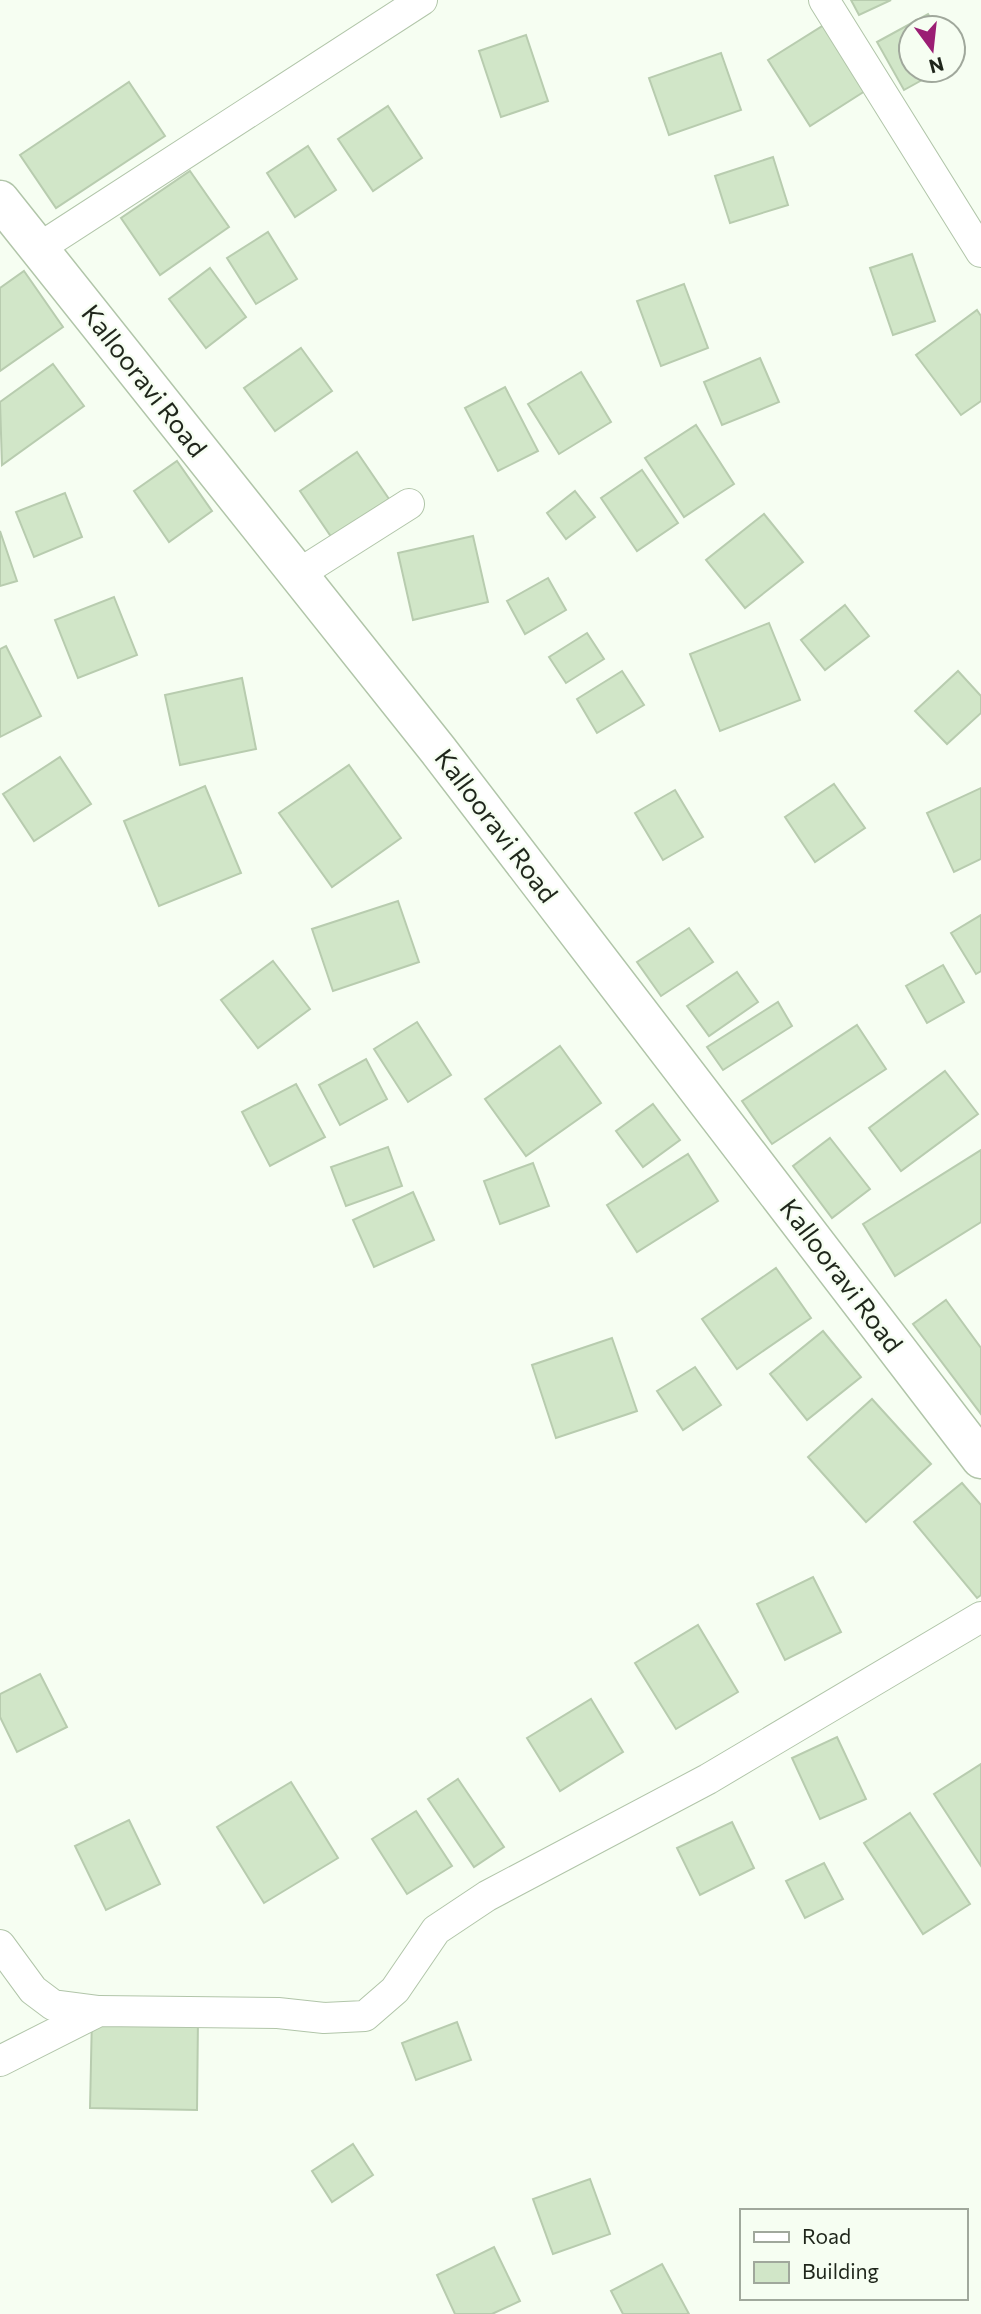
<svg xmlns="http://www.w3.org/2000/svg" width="981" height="2314" font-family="Commissioner,sans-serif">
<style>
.building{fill:#d1e6c8;stroke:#b8ccaf;stroke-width:2}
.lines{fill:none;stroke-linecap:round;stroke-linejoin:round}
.minor-casing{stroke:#b1c5a9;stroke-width:32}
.secondary-casing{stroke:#b1c5a9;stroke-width:41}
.minor{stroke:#fff;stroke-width:30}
.secondary{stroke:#fff;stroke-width:38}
.labels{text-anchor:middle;stroke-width:5;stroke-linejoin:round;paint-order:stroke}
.street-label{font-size:26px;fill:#1f261b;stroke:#f6fef2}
</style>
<rect width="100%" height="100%" fill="#f6fef2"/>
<g class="building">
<polygon points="851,0 891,0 859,15"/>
<polygon points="928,14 936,28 911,28 911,70 940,70 904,90 877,42"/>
<polygon points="824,25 865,91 810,126 768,60"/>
<polygon points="526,35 548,101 501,117 479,51"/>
<polygon points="721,53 741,110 669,135 649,78"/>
<polygon points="129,82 165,136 56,208 20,155"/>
<polygon points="388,106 422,158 373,191 338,139"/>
<polygon points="308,146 336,190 295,217 267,173"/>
<polygon points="773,157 788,205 730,223 715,176"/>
<polygon points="190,171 229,227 160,275 121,218"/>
<polygon points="268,232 297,279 256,304 227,258"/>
<polygon points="912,254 935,321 893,335 870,268"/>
<polygon points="210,268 246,317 206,348 169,299"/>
<polygon points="24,271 63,327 0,371 0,288"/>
<polygon points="684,284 708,348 661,366 637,301"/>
<polygon points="977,310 981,316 981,401 961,415 916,355"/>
<polygon points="301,348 332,391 275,431 244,388"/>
<polygon points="760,358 779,402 722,425 704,382"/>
<polygon points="53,364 84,406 2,465 0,402"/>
<polygon points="581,372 611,422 559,454 528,404"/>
<polygon points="505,387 538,451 498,471 465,408"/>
<polygon points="696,425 734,484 684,517 645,458"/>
<polygon points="357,452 389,499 332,538 300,491"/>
<polygon points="177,461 212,511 169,542 134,491"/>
<polygon points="642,470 678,523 637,551 601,498"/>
<polygon points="575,491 595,517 566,539 547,513"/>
<polygon points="65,493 82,537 34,557 16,512"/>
<polygon points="764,514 803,562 745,608 706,560"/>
<polygon points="0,531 17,581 0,586"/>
<polygon points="473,536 488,602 413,620 398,553"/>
<polygon points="548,578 566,610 525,634 507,601"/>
<polygon points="114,597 137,655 78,678 55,620"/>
<polygon points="845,605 869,636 825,670 801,640"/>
<polygon points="769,623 800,700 720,731 690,654"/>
<polygon points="587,633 604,659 566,683 549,657"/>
<polygon points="6,646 41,716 0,737 0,649"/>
<polygon points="622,671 644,705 597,733 577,699"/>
<polygon points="958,671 981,696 981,713 947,744 915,711"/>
<polygon points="242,678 256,749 180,765 165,695"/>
<polygon points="60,757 91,804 34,841 3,794"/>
<polygon points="349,765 401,838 332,887 279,813"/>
<polygon points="834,784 865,828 815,862 785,817"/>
<polygon points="205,786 241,873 159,906 124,821"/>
<polygon points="981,788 981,859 954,872 927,813"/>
<polygon points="675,790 703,837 663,860 635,813"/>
<polygon points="398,901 419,962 333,991 312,929"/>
<polygon points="981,915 981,971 976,974 951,933"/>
<polygon points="689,928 713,962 661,996 637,962"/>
<polygon points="273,961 310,1009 258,1048 221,1000"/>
<polygon points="943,965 964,1002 927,1023 906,986"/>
<polygon points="737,972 758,1002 709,1036 687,1006"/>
<polygon points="778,1002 792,1026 723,1070 707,1047"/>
<polygon points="417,1022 451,1075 408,1102 374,1049"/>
<polygon points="857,1025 886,1069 772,1144 742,1101"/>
<polygon points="560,1046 601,1103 526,1156 485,1099"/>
<polygon points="366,1059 387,1099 340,1125 319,1085"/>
<polygon points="945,1071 978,1114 901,1171 869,1128"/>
<polygon points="296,1084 325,1137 270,1166 242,1112"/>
<polygon points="653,1104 680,1140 643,1167 616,1131"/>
<polygon points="830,1138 870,1189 832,1218 793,1166"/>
<polygon points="388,1147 402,1186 346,1206 331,1167"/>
<polygon points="981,1150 981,1222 895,1276 863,1224"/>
<polygon points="688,1154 718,1201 637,1252 607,1205"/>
<polygon points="533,1163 549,1206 500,1224 484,1181"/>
<polygon points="413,1192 434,1240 374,1267 353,1220"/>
<polygon points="776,1268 811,1318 737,1369 702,1319"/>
<polygon points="946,1300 981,1348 981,1414 913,1324"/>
<polygon points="823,1331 861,1377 807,1420 770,1374"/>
<polygon points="612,1338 637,1411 556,1438 532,1365"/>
<polygon points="695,1367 721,1405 683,1430 657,1391"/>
<polygon points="872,1399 931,1464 866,1522 808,1457"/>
<polygon points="962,1483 981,1505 981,1595 977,1598 914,1522"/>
<polygon points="813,1577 841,1632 785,1660 757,1604"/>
<polygon points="698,1625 738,1692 676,1729 635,1663"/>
<polygon points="40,1674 67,1727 17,1752 0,1717 0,1694"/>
<polygon points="591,1699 623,1752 560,1791 527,1738"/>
<polygon points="837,1737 866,1799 820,1819 792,1758"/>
<polygon points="981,1764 981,1866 934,1794"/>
<polygon points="458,1779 504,1847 474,1867 428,1799"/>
<polygon points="291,1782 338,1858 264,1903 217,1827"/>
<polygon points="416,1811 452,1866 407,1894 372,1839"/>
<polygon points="910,1813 970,1904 923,1934 864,1843"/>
<polygon points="129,1820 160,1884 106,1910 75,1846"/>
<polygon points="732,1822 754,1868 700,1895 677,1848"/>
<polygon points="824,1863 843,1899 805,1918 786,1881"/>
<polygon points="92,2016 198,2018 197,2110 90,2108"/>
<polygon points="457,2022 471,2060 416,2080 402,2043"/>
<polygon points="353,2144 373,2175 332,2202 312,2171"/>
<polygon points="590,2179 610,2234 553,2254 533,2199"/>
<polygon points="494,2247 520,2301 492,2314 455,2314 437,2275"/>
<polygon points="662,2264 689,2314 623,2314 611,2291"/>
</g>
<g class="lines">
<defs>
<g id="minor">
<polyline points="824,0 981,252"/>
<polyline points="39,248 422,0"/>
<polyline points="297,575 409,504"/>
<polyline points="0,1945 33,1990 53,2005 99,2011"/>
<polyline points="0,2061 99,2011 278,2013 324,2018 365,2016 395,1990 436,1930 487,1896 708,1779 981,1617"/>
</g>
<polyline id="secondary" points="0,200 438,750 981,1459"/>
</defs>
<use href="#minor" class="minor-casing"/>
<use href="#secondary" class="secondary-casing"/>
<use href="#minor" class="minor"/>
<use href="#secondary" class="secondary"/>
</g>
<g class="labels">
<g class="street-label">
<text transform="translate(144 381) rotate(52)" y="9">Kallooravi Road</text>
<text transform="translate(496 826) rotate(53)" y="9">Kallooravi Road</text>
<text transform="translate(841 1276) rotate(53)" y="9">Kallooravi Road</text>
</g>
</g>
<rect x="740" y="2209" width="228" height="91" fill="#f6fef2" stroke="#a0a89c" stroke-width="2"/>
<rect x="754" y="2232" width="35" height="10" fill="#ffffff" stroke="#a0a89c" stroke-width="2"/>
<text x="802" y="2244" font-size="21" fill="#1f261b">Road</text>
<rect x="754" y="2262" width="35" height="21" fill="#d1e6c8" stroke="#a0a89c" stroke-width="2"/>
<text x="802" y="2279" font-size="21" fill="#1f261b">Building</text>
<g transform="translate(932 49) rotate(165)"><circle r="33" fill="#f6fef2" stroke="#a0a89c" stroke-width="2"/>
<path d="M0-5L12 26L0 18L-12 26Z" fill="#9b1e74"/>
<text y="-10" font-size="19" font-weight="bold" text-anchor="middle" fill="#1f261b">N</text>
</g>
</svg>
